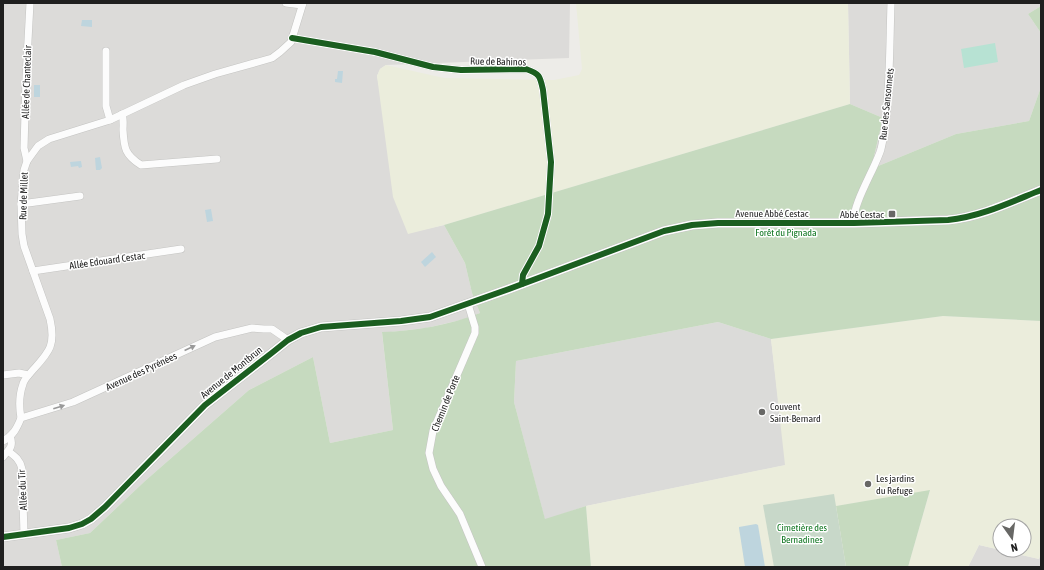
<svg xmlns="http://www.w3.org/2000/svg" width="1044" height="570" font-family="'Asap Condensed',sans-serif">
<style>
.residential{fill:#dcdbd9}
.religious{fill:#dbdbd9}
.farmland{fill:#ebeddc;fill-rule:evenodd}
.forest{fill:#c6dabf}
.cemetery{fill:#c8d8c9}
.pitch{fill:#b7e2d3}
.water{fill:#bed5de}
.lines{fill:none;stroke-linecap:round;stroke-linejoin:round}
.minor-casing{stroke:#c4c4c2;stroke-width:8}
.tertiary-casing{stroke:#c4c4c2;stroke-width:10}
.minor{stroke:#fcfcfc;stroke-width:7}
.tertiary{stroke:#fcfcfc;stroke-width:9}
.cycleway-casing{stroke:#fff;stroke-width:8}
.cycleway{stroke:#1b5e20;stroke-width:6}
.oneway{fill:#999}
.poi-dot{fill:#676765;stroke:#fff;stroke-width:1.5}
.labels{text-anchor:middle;stroke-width:3;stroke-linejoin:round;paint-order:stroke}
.street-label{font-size:10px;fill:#1f1f1f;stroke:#fff}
.poi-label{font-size:10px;fill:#1f1f1f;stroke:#fff;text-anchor:start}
.park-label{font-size:10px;fill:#137824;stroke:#fff}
</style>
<rect width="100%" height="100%" fill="#edece8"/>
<g class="residential">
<polygon points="3,3 570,3 569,58 386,65 380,69 377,76 408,233 444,225 465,263 472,293 480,313 465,319 426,328 382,333 393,430 330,443 313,357 249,390 145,481 90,533 56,540 62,567 3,567"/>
<polygon points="848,3 1041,3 1041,6 1028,14 1041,33 1041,87 1029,121 956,134 871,169 883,118 850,104"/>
<polygon points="979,545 1039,559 1041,553 1041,567 968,567"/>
</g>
<polygon class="religious" points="718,322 771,339 786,465 586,506 545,520 514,402 516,361"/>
<g class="farmland">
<polygon points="576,3 848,3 850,104 444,225 408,234 393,197 377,76 380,69 386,65 444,78 554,80 579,75 582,69"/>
<path d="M943,316L1041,321V553L1039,559L979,545L968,567H908L930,491L836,506L846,567H591L586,506L785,465L771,339ZM1000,526H1024V550H1000Z"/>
</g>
<g class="forest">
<polygon points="1041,6 1041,33 1028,14"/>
<path d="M1041,87V321L943,316L771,339L718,322L516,361L514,402L545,519L586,506L591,567H62L56,540L90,533L145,481L249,390L313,357L330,443L393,430L382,332C415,331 449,325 480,313L472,293L465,263L444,225L850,104L883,118L871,169L956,134L1029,121Z"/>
<polygon points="930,490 908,567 846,567 836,506"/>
</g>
<polygon class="cemetery" points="834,494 846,567 774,567 763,505"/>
<polygon class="pitch" points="995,43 998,62 964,68 961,49"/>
<g class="water">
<polygon points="82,20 92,20 92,27 81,26"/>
<polygon points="338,71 343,71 342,83 335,82 335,79 337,79"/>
<rect x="34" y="85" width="6" height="12"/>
<polygon points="100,157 102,168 100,170 96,170 95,158"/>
<polygon points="81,161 82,167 79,168 78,166 71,167 70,162"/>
<polygon points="211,209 213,221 207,222 205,210"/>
<polygon points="432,252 436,257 425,267 421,262"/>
<polygon points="756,524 758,525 765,567 745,567 739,528 739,527"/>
</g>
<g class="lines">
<defs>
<g id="minor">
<polyline points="286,3 302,5"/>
<path d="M292,38L375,52L433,67L461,70L526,69C540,74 540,76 543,90L551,162L548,214L539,246L523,275L522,284"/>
<polyline points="106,51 106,106 110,120"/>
<path d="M122,114C124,120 123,124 123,130C124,148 125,155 141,165L217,159"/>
<polyline points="27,161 24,148 26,78 30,3"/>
<polyline points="21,204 80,196"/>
<path d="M854,223C851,206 876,167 881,149C885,132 887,109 888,91C890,62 890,33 891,3"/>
<polyline points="33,271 181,249"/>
<polyline points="468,304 475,327 475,333 433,431 429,453 433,469 441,486 460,514 482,567"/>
<polyline points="3,375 19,373 28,375"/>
<path d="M21,418C19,407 19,395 23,384C24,379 29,375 32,371C49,352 56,346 50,319L24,246L22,234L21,204L24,170L27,161L38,146L49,139L110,120L184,85L215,74L272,58L280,52L291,42L303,3"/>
<path d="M3,441C13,436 17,428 21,418L73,402L215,337L252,328L264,329H272L288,340"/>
<path d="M8,451C16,457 20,460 22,469L24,534"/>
<path d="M3,457C9,449 14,447 10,436"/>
</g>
<path id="tertiary" d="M3,537L69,528L82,524L91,519L105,507L205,405L273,352L288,340L301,333L321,327L401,321L430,317L509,289L664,231L692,225L718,223H854L948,220C980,217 1011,202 1041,190"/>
</defs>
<use href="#minor" class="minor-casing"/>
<use href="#tertiary" class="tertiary-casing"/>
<use href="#minor" class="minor"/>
<use href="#tertiary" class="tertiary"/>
<defs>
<g id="cycleway">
<path d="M292,38L375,52L433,67L461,70L526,69C540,74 540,76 543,90L551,162L548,214L539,246L523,275L522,284"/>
<path d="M3,537L69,528L82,524L91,519L105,507L205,405L273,352L288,340L301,333L321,327L401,321L430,317L509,289L664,231L692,225L718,223H854L948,220C980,217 1011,202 1041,190"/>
</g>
</defs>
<use href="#cycleway" class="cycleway-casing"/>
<use href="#cycleway" class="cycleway"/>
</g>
<defs><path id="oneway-solid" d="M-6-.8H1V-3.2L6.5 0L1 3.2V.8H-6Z"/></defs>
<g class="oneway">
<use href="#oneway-solid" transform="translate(190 348) rotate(-25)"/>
<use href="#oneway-solid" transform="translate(59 407) rotate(-18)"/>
</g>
<g class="poi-dot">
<rect x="888" y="210" width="8" height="8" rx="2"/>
<circle cx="762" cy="412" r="4"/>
<circle cx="868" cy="484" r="4"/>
</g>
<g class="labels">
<g class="street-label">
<text transform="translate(498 61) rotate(1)" y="4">Rue de Bahinos</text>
<text transform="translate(26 82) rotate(-88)" y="4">Allée de Chanteclair</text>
<text transform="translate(886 104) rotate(-84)" y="4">Rue des Sansonnets</text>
<text transform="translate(23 196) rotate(-88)" y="4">Rue de Millet</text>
<text x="772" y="217">Avenue Abbé Cestac</text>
<text transform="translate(107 260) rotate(-8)" y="4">Allée Edouard Cestac</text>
<text transform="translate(141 371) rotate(-25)" y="4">Avenue des Pyrénées</text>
<text transform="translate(231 372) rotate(-39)" y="4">Avenue de Montbrun</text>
<text transform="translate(445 403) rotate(-68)" y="4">Chemin de Porte</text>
<text transform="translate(22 490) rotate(-93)" y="4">Allée du Tir</text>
</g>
<g class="poi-label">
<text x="884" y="218" text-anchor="end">Abbé Cestac</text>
<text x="770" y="410">Couvent<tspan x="770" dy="12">Saint-Bernard</tspan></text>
<text x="876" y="482">Les jardins<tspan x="876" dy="12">du Refuge</tspan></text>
</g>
<g class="park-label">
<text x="786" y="236">Forêt du Pignada</text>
<text x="802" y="531">Cimetière des<tspan x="802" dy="12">Bernadines</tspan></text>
</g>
</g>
<rect width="1044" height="570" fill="none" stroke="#1f1f1f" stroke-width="8"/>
<g transform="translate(1012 538) rotate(166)"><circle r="19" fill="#ffffff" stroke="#a5a5a5"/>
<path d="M0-3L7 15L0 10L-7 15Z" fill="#676765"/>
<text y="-6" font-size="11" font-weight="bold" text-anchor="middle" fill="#1f1f1f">N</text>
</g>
</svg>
